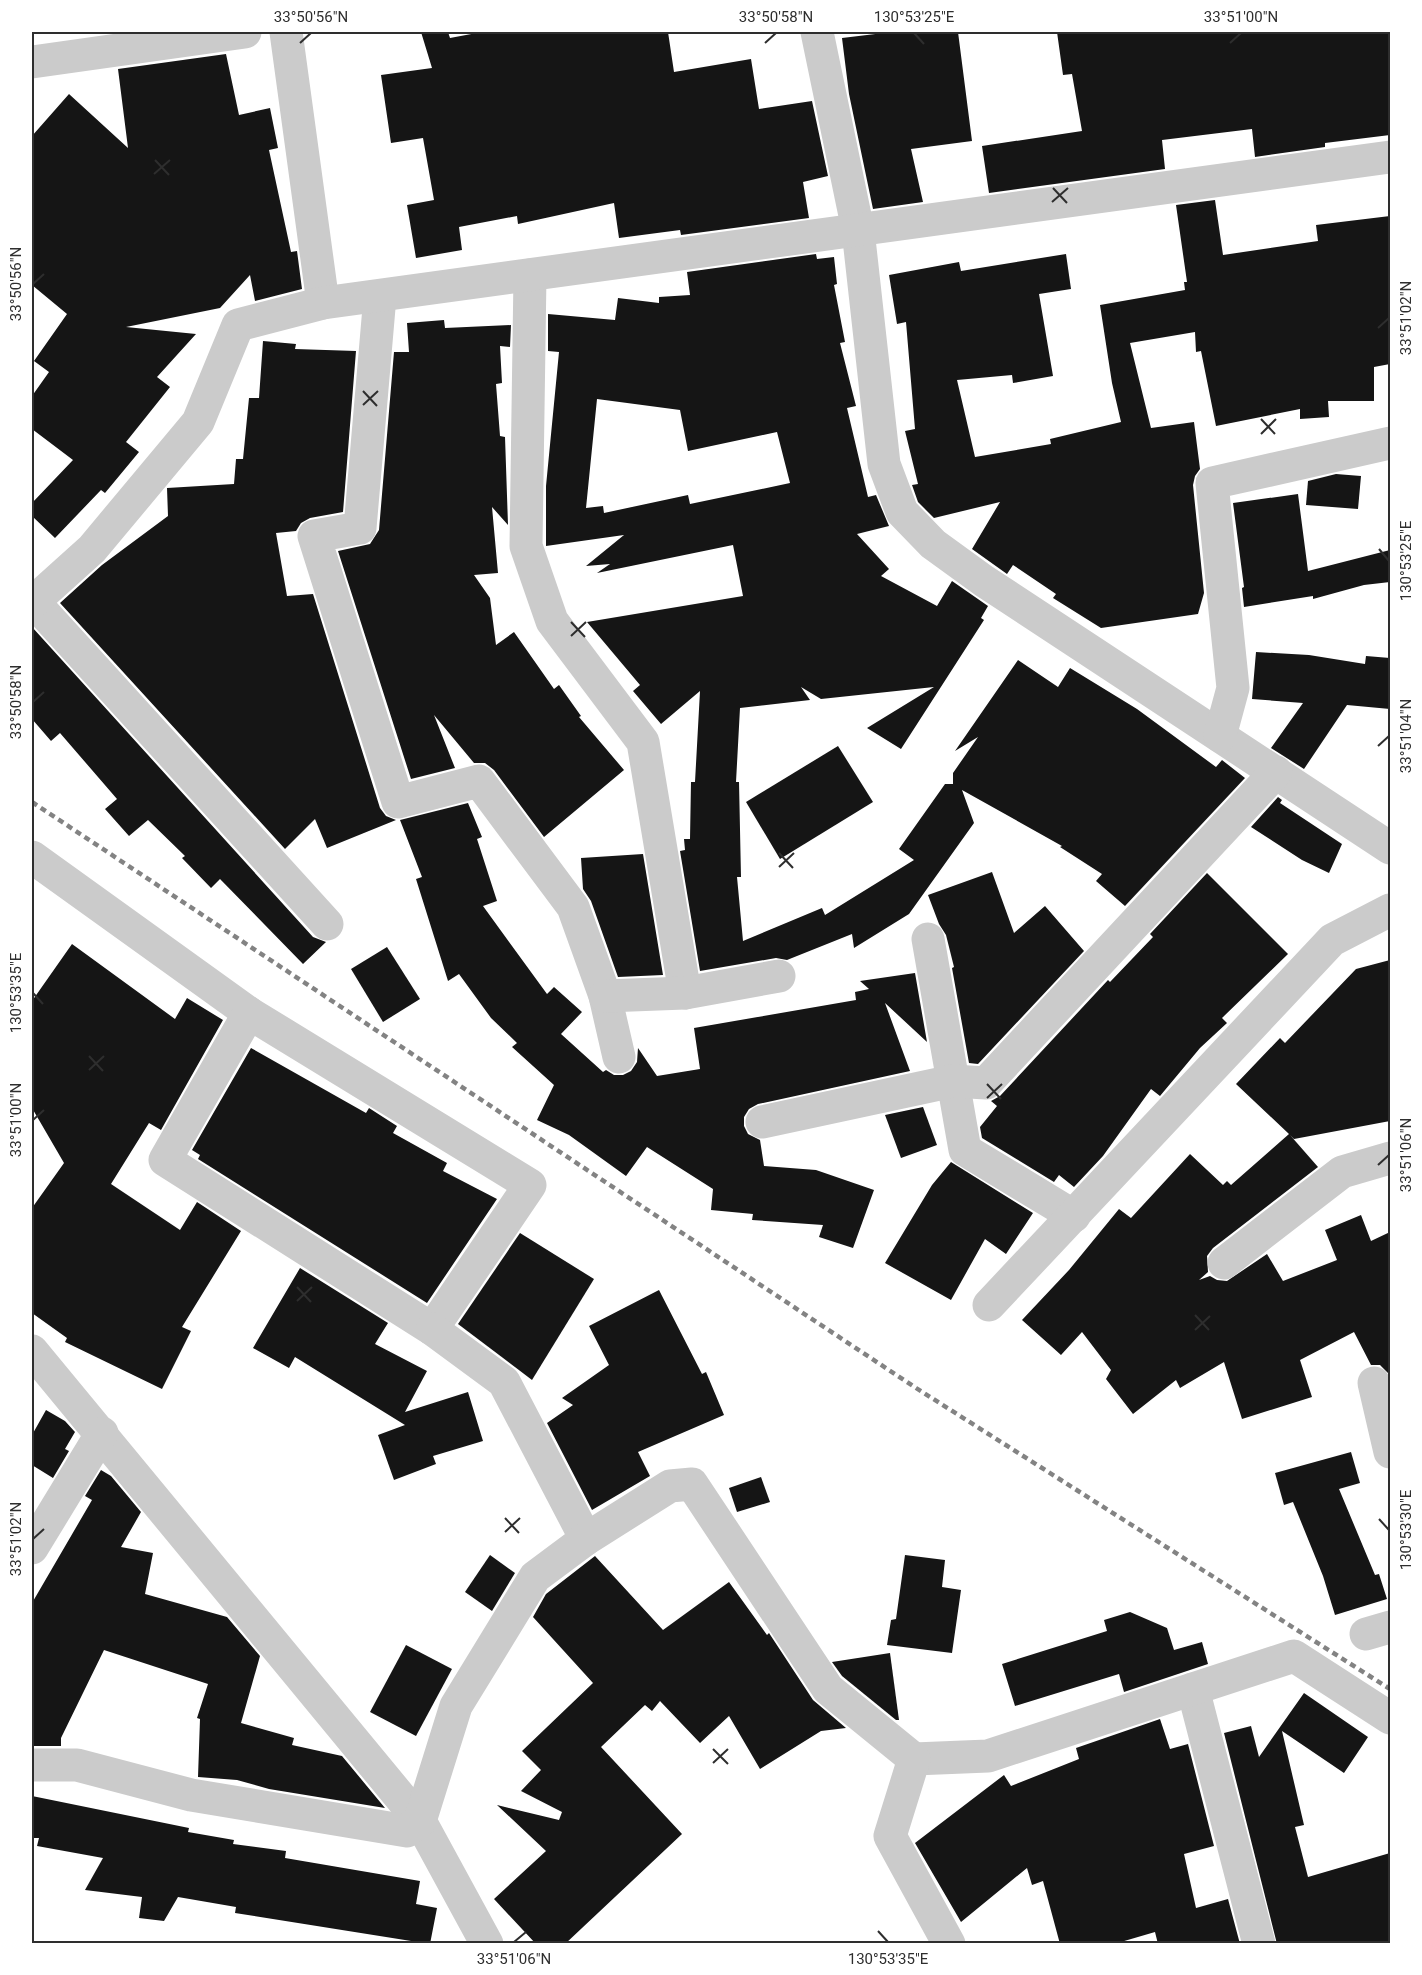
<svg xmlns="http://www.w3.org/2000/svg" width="1422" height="1975" font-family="Roboto,sans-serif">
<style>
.building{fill:#151515;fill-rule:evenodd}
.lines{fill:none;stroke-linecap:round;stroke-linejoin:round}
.minor{stroke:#cbcbcb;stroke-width:33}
.rail{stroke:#838383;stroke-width:4.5;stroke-dasharray:6 4.5;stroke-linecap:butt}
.ticks{fill:none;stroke:#2e2e2e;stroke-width:2}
.neatline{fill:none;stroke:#2e2e2e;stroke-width:2}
.ticks-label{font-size:15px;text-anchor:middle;fill:#2e2e2e}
</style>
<rect width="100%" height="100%" fill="#fff"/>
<g class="building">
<polygon points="421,32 448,32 450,38 482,32 668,32 674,72 751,59 759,109 812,101 828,176 803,182 809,218 681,235 680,230 619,238 614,203 518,224 517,216 459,227 462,250 416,258 407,205 434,200 423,138 391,143 381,75 432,68"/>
<polygon points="892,32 958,32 972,141 911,149 923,202 873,209 849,94 842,38"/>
<polygon points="1057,32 1390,32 1390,135 1325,143 1325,147 1255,157 1252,129 1162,140 1165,169 989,193 982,146 1082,131 1072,74 1063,75"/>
<polygon points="226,54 239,115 270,108 278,148 269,150 291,252 297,251 302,289 255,301 250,275 220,308 126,327 196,334 157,377 170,387 126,442 139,452 105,493 101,490 55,538 32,516 32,503 73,460 32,429 32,396 49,372 34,361 67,314 32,285 32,136 69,94 128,148 118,69"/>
<polygon points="1215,200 1223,255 1318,241 1316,225 1390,216 1390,364 1374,367 1374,401 1328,401 1329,417 1300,419 1300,409 1216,426 1201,351 1196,352 1195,332 1130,343 1151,428 1194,422 1200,469 1195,476 1193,485 1204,593 1198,614 1101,628 1053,598 1056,594 1013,565 1007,574 972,549 1000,502 934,518 918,502 912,485 918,484 905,431 915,429 906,322 897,324 889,275 959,262 961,271 1066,254 1071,289 1039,294 1053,376 1013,383 1012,375 957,380 975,457 1051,444 1050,439 1121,422 1112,383 1100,305 1185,290 1184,282 1187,282 1176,205"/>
<path d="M816,254L817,259L834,257L837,284L834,285L845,342L840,343L856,406L847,408L868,497L876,495L889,526L857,534L889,569L881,576L937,606L952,581L988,606L981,618L984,620L901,749L867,728L934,687L821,699L801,687L810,700L740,708L736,782H739L741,877H737L743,941L822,908L825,915L914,860L899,849L945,784H953V773L978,737L955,751L1018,660L1058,687L1070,668L1137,709L1216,767L1222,760L1245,778L1125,906L1096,881L1102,874L1060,847L1062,846L962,790L974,823L909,914L854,948L852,934L787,960L776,958L700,971L680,851L685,850L684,839H690L691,782H695L700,691L661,724L633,691L640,685L587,622L743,596L733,545L597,573L610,564L586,566L624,535L546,546V486L559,352L548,351V314L615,320L618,298L659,303V297L690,295L687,272ZM597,399L680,410L688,451L777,432L790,483L690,504L688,495L604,513L603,506L586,508Z"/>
<polygon points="444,320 445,328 511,325 510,347 500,346 502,383 496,384 500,436 505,437 508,525 492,507 498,573 474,575 490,598 496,645 514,632 554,689 559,685 581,716 579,717 624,770 544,837 494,770 485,763 474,763 434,715 455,768 411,779 338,551 370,544 379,530 394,352 409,352 407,323"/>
<polygon points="263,341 296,344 295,349 356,351 343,512 310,518 301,523 296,531 276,533 287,596 313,594 380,808 386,816 396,820 327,848 315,819 285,849 60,603 102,565 168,516 167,488 234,484 236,459 243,459 249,398 259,398"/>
<polygon points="1336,474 1361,476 1358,509 1306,505 1308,481"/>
<polygon points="1298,494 1308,571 1390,550 1390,582 1364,585 1313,599 1313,596 1244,607 1242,588 1244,587 1233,503"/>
<polygon points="32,627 313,937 326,942 303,964 220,879 211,888 182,858 185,856 148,820 129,836 105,809 117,799 60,733 51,741 32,719"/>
<polygon points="1256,652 1309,655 1365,664 1366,656 1390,658 1390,709 1347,705 1304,769 1271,748 1303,703 1252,699"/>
<polygon points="838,746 873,802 780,859 746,802"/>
<polygon points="1278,797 1282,800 1280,803 1342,844 1329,873 1302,860 1251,827"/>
<polygon points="468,803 482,837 477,839 497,901 483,906 547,994 554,987 582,1012 561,1034 603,1072 606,1070 614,1075 623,1075 631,1071 637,1062 638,1048 657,1076 700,1069 694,1028 856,1000 855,992 869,989 860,981 915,973 927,1042 885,1003 910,1071 758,1104 749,1109 744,1117 744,1126 748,1134 760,1140 764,1166 816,1170 874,1190 853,1248 819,1237 823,1225 752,1220 753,1214 711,1210 713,1189 647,1147 626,1176 569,1135 537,1120 554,1085 512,1047 517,1043 491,1018 459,974 448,981 416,879 422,877 400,820"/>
<polygon points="643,854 663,975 618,977 591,901 583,889 581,858"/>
<polygon points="992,872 1014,933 1045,906 1084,951 978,1064 969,1063 952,968 954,967 946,935 939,924 928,895"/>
<polygon points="1207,873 1288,954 1222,1018 1227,1023 1200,1048 1160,1096 1151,1089 1103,1156 1074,1187 1059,1175 1054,1182 982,1138 980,1127 997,1106 991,1101 1000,1096 1108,980 1110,982 1153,937 1150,934"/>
<polygon points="72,944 175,1019 187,998 223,1020 161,1130 149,1123 111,1184 180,1230 197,1202 241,1231 182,1327 191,1331 162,1389 65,1342 67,1338 32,1313 32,1208 64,1163 32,1108 32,1001"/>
<polygon points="387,947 420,999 383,1022 351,969"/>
<polygon points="1390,960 1390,1121 1294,1139 1290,1135 1318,1167 1213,1248 1207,1256 1208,1272 1199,1280 1210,1276 1217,1280 1227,1281 1267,1254 1283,1281 1337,1260 1325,1230 1361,1215 1371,1241 1390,1232 1390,1375 1380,1365 1371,1365 1354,1332 1300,1360 1312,1397 1242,1419 1224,1362 1180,1388 1176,1380 1133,1414 1106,1379 1111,1370 1082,1332 1061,1355 1022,1320 1069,1270 1119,1209 1131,1218 1190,1154 1223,1185 1227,1181 1231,1185 1289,1134 1236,1084 1280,1038 1285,1043 1356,969"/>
<polygon points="251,1048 366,1113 369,1108 397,1126 393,1133 447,1163 443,1171 497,1199 427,1303 198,1159 200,1155 192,1150"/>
<polygon points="923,1107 937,1145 901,1158 885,1115"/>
<polygon points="951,1162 1033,1213 1006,1254 985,1239 951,1300 885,1263 932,1185"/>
<polygon points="520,1233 594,1279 532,1380 458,1324"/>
<polygon points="300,1268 388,1323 375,1344 427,1371 405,1412 468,1392 483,1441 433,1456 436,1464 394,1480 378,1435 405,1425 295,1357 289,1368 253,1348"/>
<polygon points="659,1290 702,1374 706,1372 724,1415 638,1452 650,1476 592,1510 547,1423 573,1405 562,1398 609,1365 589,1326"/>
<polygon points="46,1410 65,1421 75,1432 65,1449 69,1451 53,1478 32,1465 32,1435"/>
<polygon points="1351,1452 1360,1483 1339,1489 1375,1575 1379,1574 1387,1599 1335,1615 1323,1576 1293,1502 1284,1505 1275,1473"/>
<polygon points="101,1470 111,1476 141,1512 121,1547 153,1553 145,1594 227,1617 260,1656 241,1723 294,1738 292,1745 342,1756 385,1808 269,1789 237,1780 198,1777 200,1719 197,1718 208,1684 104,1650 61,1738 61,1746 32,1746 32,1603 92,1500 85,1496"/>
<polygon points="761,1477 770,1502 737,1512 729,1488"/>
<polygon points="490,1555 515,1573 492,1611 465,1592"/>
<polygon points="905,1555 945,1560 942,1587 961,1590 952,1653 887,1645 891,1620 896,1619"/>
<polygon points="595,1556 663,1630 729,1582 767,1635 769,1633 813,1700 846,1728 821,1731 760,1769 729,1716 700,1743 660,1701 652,1711 645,1705 601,1747 682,1834 565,1944 536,1944 494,1899 546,1851 497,1805 559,1820 562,1812 521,1791 541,1770 522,1751 593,1683 533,1617 546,1594"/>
<polygon points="1130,1612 1167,1628 1174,1650 1202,1642 1208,1664 1124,1692 1119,1674 1015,1706 1002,1664 1107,1631 1104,1620"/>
<polygon points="406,1645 452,1669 416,1736 370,1712"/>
<polygon points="890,1653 899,1720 896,1720 842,1676 832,1662"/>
<polygon points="1304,1693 1368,1737 1344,1773 1282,1731 1304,1825 1295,1827 1308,1877 1390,1853 1390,1944 1277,1944 1224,1733 1251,1726 1259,1757"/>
<polygon points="1160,1719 1170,1749 1188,1744 1214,1846 1184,1854 1196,1908 1228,1899 1240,1944 1158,1944 1155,1932 1114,1944 1060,1944 1043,1881 1032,1885 1027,1868 961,1922 915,1843 1004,1775 1011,1786 1079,1759 1076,1748"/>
<polygon points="32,1796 189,1828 188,1832 234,1840 233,1844 286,1851 285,1858 420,1881 416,1904 437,1908 430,1944 235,1913 236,1907 178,1897 164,1921 139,1918 142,1897 85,1890 103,1858 37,1846 39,1838 32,1838"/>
</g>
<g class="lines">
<g class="minor">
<polyline points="286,32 323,303"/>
<polyline points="817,32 858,230 884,464 902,512 933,544 984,581 1390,848"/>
<polyline points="32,62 245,32"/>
<polyline points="530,275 526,546 552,621 643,742 685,993"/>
<polyline points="380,296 360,528 314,536 398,802 479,781 573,907 605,996 619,1057"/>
<polyline points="33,601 327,924"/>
<polyline points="32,603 92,549 198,422 238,325 323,303 1390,157"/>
<polyline points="1220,736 1233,688 1212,483 1390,443"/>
<polyline points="32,857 249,1013"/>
<polyline points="928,939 965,1150 1074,1216"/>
<polyline points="605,996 685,993 779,976"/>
<polygon points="249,1013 530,1185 432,1329 165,1160"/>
<polyline points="762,1122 953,1081 986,1083 1276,772"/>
<polyline points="1224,1263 1342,1172 1390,1158"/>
<polyline points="989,1305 1332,940 1390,910"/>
<polyline points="432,1329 504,1382 586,1539"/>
<polyline points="32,1351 420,1821 487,1944"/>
<polyline points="1374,1383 1390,1452"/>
<polyline points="32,1548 102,1433"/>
<polyline points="1366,1634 1390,1627"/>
<polyline points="1193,1689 1259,1944"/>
<polyline points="914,1759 988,1756 1294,1656 1390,1718"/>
<polyline points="32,1765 77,1765 191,1795 407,1831 420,1821 456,1706 535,1577 586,1539 670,1486 692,1484 828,1689 914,1759 890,1836 949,1944"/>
</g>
<polyline class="rail" points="32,802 916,1388 1390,1689"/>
</g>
<path class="ticks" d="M914,33L924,44M300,43L311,33M765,43L776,33M1230,43L1241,33M155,160L169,175M154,174L170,160M1053,188L1067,203M1052,202L1068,188M33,284L44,274M1378,328L1389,318M363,391L377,406M363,405L378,391M1261,419L1275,434M1261,434L1276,419M1379,549L1389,561M571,622L585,637M571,636L586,622M33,702L44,692M1378,746L1389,736M779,853L793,868M779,867L794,853M33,993L43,1004M89,1056L103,1071M89,1070L104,1056M987,1084L1001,1099M987,1098L1002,1084M33,1120L44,1110M1378,1165L1389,1155M297,1287L311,1302M297,1301L312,1287M1195,1315L1209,1330M1195,1330L1210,1316M505,1518L519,1533M1379,1519L1389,1530M505,1532L520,1518M33,1539L44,1529M713,1749L728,1764M713,1763L728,1749M878,1931L888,1942M514,1942L526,1932"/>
<rect width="1422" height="1975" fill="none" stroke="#ffffff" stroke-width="66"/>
<rect x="33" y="33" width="1356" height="1909" class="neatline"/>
<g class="ticks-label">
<text x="311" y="22">33°50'56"N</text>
<text x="776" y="22">33°50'58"N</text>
<text x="914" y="22">130°53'25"E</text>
<text x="1241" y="22">33°51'00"N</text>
<text transform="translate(16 284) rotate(-90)" y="5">33°50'56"N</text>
<text transform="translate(1406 318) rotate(-90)" y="5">33°51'02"N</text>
<text transform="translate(1406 561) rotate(-90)" y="5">130°53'25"E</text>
<text transform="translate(16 702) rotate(-90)" y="5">33°50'58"N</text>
<text transform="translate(1406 736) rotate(-90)" y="5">33°51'04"N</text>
<text transform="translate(16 993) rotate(-90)" y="5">130°53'35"E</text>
<text transform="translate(16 1120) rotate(-90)" y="5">33°51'00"N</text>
<text transform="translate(1406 1155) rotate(-90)" y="5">33°51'06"N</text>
<text transform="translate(1406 1530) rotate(-90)" y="5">130°53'30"E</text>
<text transform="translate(16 1539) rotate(-90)" y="5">33°51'02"N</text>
<text x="514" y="1964">33°51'06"N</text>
<text x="888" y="1964">130°53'35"E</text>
</g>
</svg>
